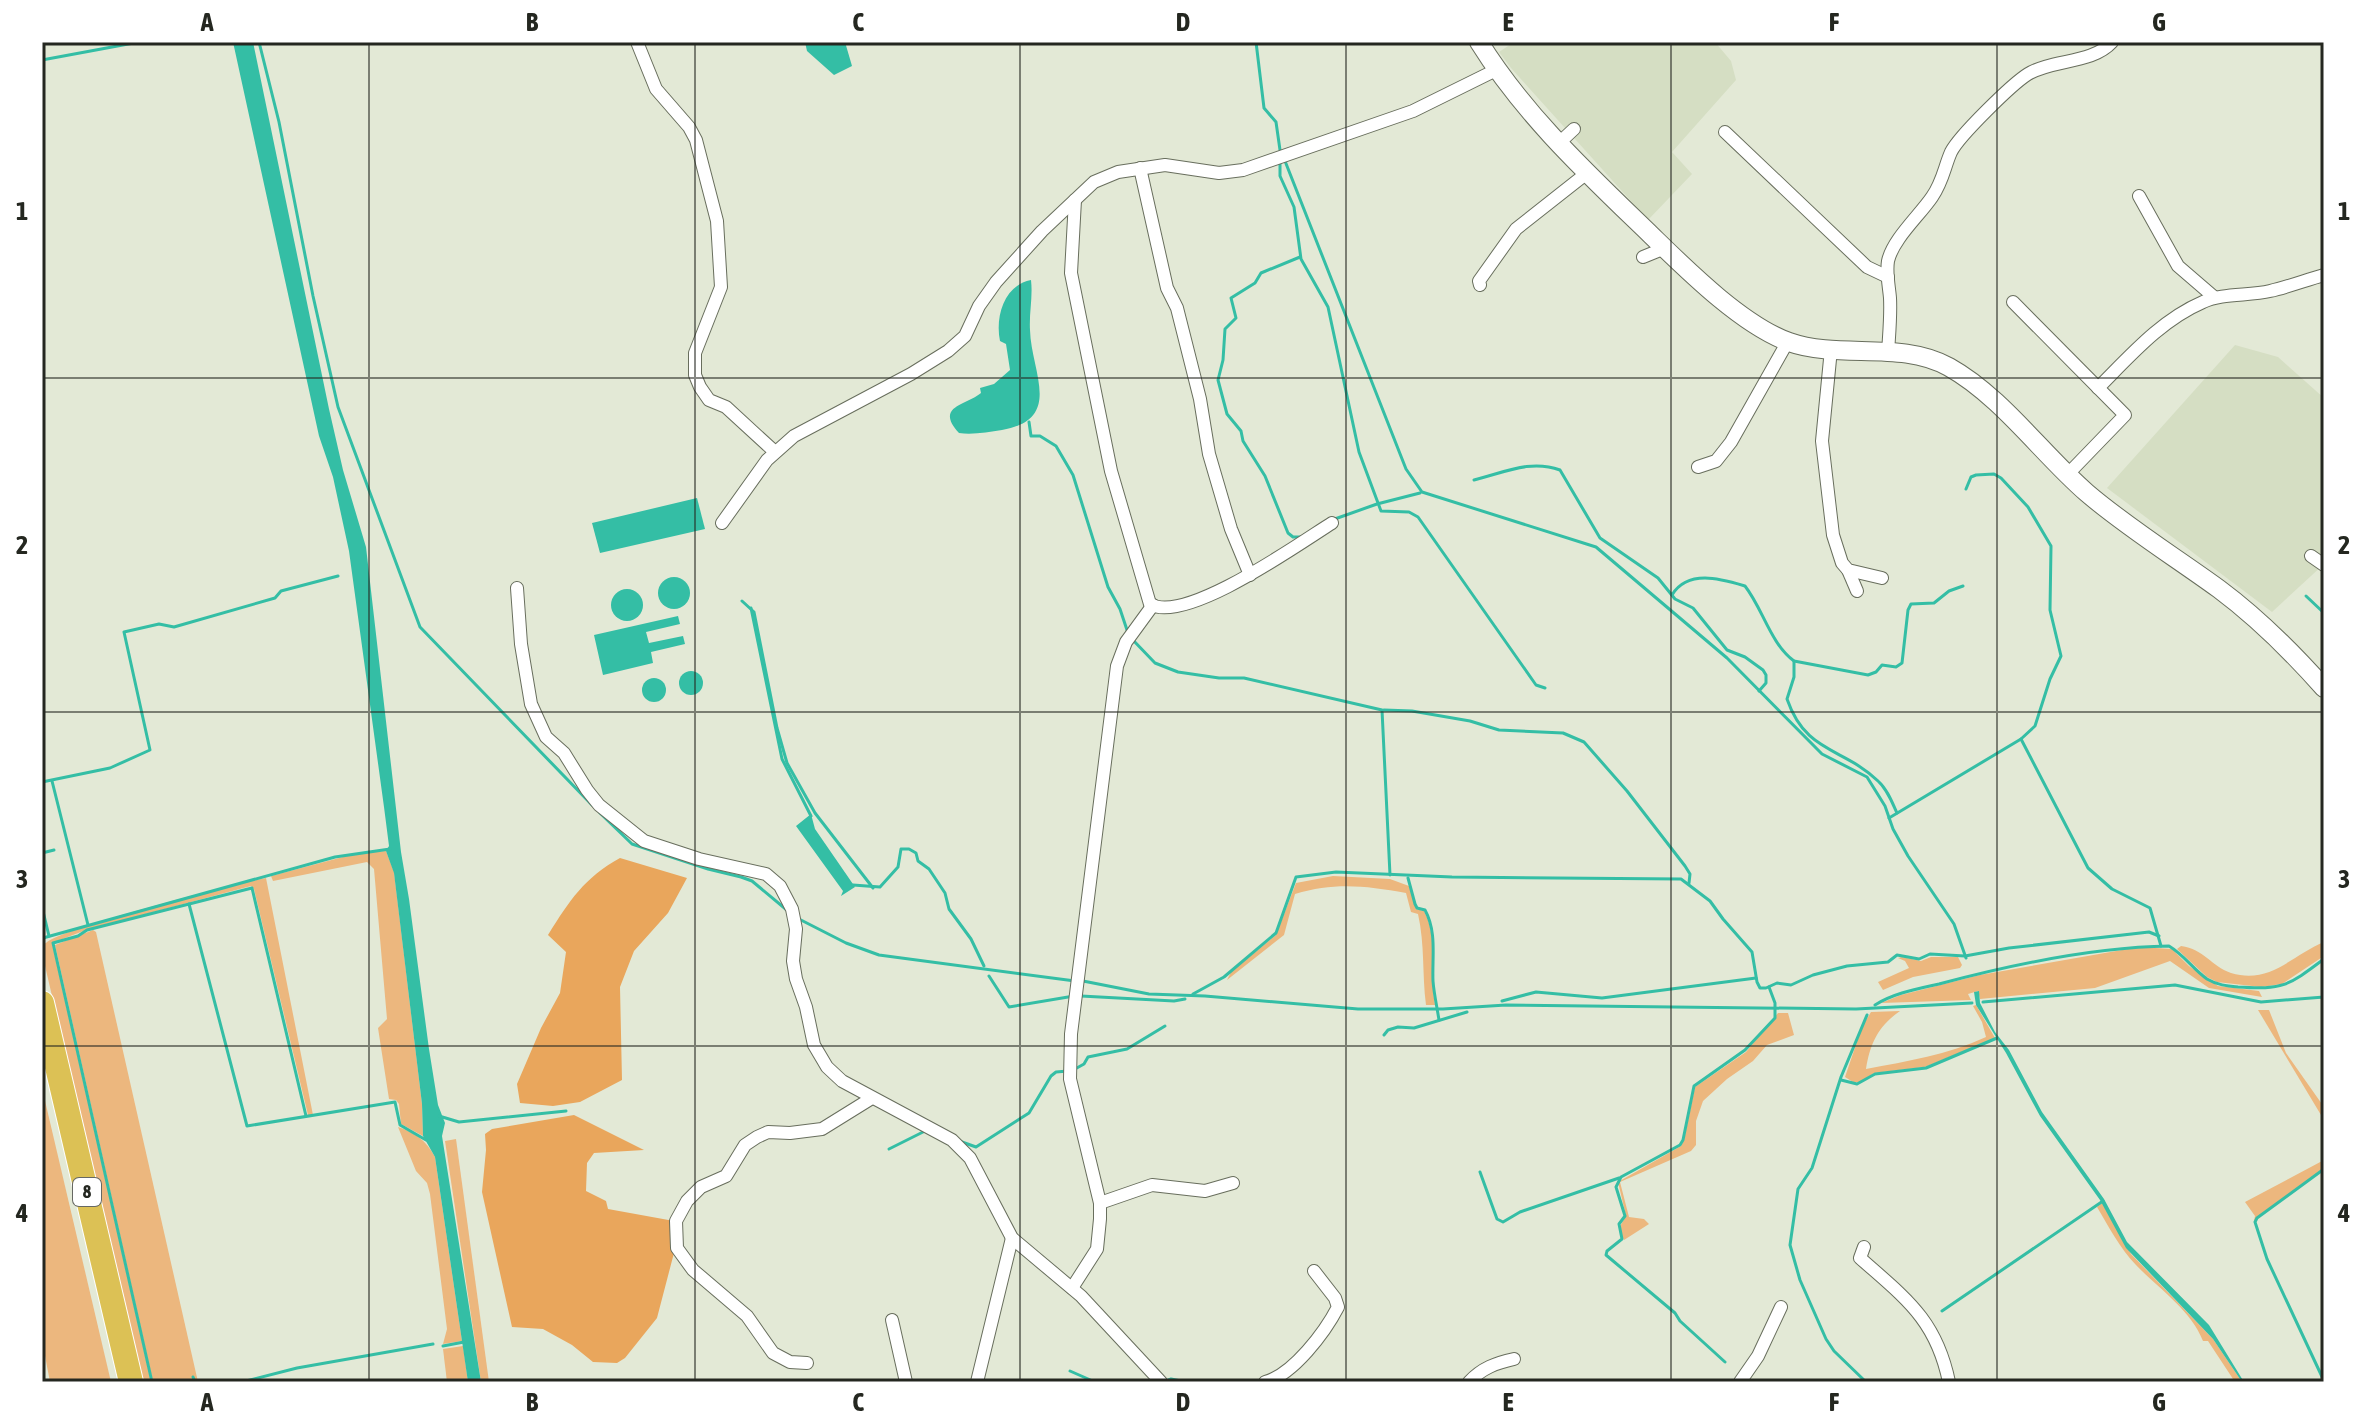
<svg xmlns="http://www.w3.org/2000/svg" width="2366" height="1424" font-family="'Asap Condensed',sans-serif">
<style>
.built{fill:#d5dec3}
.green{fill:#ecb77e}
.forest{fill:#e9a65c}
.water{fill:#34bea5}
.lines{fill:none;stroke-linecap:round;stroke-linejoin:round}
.stream{stroke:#34bea5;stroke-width:3}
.street-casing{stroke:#686e5d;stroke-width:14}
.secondary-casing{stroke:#686e5d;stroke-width:20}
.highway-casing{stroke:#fff;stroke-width:26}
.street{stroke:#fff;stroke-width:12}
.secondary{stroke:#fff;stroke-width:18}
.highway{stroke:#dcc155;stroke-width:24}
.grid{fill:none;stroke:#242720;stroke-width:2;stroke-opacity:0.55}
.labels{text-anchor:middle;stroke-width:6;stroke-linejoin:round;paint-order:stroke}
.shield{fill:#fff;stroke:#666863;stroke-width:2}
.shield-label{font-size:18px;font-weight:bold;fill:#242720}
.neatline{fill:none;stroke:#242720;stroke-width:3}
.grid-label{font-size:26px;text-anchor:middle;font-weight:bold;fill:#242720}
</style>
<rect width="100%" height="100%" fill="#e3e9d6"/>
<g class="built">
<polygon points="1514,42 1715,42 1731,61 1736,80 1672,152 1692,174 1648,220 1511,68 1499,52"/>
<polygon points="2235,345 2278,357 2324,398 2324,564 2272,612 2107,488"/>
</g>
<g class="green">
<polygon points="386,851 394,872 422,1104 423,1136 401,1124 399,1104 396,1100 389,1099 378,1028 387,1019 374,869 367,862 273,881 271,876 358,853"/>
<path d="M1333,876L1390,879L1409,886L1416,909L1424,911C1439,939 1429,974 1435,1005H1426C1422,974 1425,945 1418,914L1411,912L1406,893C1366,886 1335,882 1295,894L1284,935L1227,980L1231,972L1276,935L1296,883Z"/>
<path d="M266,878L313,1115H308L254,889L251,886L86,930L52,943L151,1382H142L42,953V944L46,943C59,929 237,883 266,878Z"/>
<polygon points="93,930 96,932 198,1382 153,1382 55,945"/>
<path d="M2324,942V956L2282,984L2261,987L2217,982L2207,977L2177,949L2181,946C2204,949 2211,966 2231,973C2270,985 2292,955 2324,942Z"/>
<polygon points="2139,947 2172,949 2189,966 2218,986 2259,991 2262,997 2209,988 2170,961 2095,988 1980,999 1978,991 1968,994 1971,1000 1881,1003 1901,995 1980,975"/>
<polygon points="1902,957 1921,961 1931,957 1958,957 1962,965 1960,968 1913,977 1883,990 1878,982 1909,968 1905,961 1898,958"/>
<path d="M1976,1005L1995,1038L1925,1067L1874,1073L1860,1082H1853L1845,1077L1862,1027L1871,1012L1900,1011C1878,1026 1870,1044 1866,1069C1908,1061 1947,1055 1986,1037L1982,1022L1973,1006Z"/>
<polygon points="2258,1010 2269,1010 2286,1053 2324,1107 2324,1120"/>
<polygon points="1778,1013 1788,1013 1794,1035 1767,1045 1753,1061 1727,1079 1703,1101 1696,1121 1696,1145 1691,1151 1620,1182 1629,1217 1644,1219 1649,1224 1624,1240 1619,1228 1626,1216 1618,1182 1681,1146 1684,1140 1695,1087 1746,1052"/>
<polygon points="42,1088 111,1382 50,1382 42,1340"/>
<path d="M398,1127C414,1132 426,1140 435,1157L462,1341L443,1344L447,1329L430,1194L427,1183L416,1171Z"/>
<polygon points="456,1139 489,1382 481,1382 445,1141"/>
<polygon points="2324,1160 2324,1168 2254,1221 2255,1216 2245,1202"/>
<path d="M2102,1203L2131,1254L2213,1339L2242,1382H2235L2208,1341H2203C2191,1310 2158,1288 2136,1265C2119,1247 2109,1227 2097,1207Z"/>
<polygon points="463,1346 468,1382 447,1382 443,1349"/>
</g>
<g class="forest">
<path d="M620,858L687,878L668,913L634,951L620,987L622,1080L580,1102L553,1106L520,1103L517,1084L541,1028L560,993L566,952L548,935C570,900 584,878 620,858Z"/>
<polygon points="574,1115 644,1150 594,1153 587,1163 586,1191 606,1201 608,1209 674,1221 675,1249 657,1318 625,1358 617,1363 593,1362 572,1345 543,1329 512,1327 482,1192 486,1150 485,1134 492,1129"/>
</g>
<g class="water">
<polygon points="233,42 253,42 329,409 343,470 366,547 401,852 409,899 429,1049 438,1105 445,1123 442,1136 481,1382 468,1382 435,1157 423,1136 422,1104 394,873 386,851 389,846 384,807 349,551 333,477 319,436"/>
<polygon points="805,42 845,42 852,66 834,75 807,51"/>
<path d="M1031,280C1033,297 1029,313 1030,330C1031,372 1064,419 1002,430C988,432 973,435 959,433C934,406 967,405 981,393L980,388L994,384L1010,370L1006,344L1000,341C995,317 1004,285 1031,280Z"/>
<polygon points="697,498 705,529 600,553 592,523"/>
<circle cx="674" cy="593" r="16"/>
<circle cx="627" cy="605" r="16"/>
<polygon points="678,616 680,624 646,632 649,643 683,636 685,644 651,652 653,663 603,675 594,635"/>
<circle cx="691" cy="683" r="12"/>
<circle cx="654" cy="690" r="12"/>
<polygon points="811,814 815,829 855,887 841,896 843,891 796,826"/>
<polygon points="1979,991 1980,1003 1995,1032 2009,1050 2042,1112 2104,1199 2127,1242 2209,1325 2244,1382 2242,1382 2213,1339 2126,1248 2100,1200 2040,1116 2006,1053 1976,1005 1974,992"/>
</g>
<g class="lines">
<g class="stream">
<polyline points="259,42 279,122 313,296 338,407 420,627 592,805"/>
<polyline points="1256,42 1264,108 1276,122 1280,150"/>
<polyline points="42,60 139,42"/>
<polyline points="1285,161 1406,469 1422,492 1596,547 1727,658 1822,754 1867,777 1885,806 1893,829 1908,856 1954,924 1966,958"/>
<polyline points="1280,163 1280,176 1294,207 1301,259 1328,307 1359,452 1381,511 1409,512 1418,517 1536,685 1545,688"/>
<polyline points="1300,257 1261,273 1255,283 1231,298 1236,318 1225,329 1223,360 1218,380 1227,414 1241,431 1243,441 1265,476 1288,533 1293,537 1301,537"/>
<polyline points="1029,422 1031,436 1040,436 1056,446 1073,475 1108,587 1120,609 1128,633"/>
<path d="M1474,480C1503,473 1530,459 1560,470L1600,538L1658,578L1675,599L1693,608L1727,650L1745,657L1763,670L1766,675V683L1759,691"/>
<polyline points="1332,520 1377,504 1420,493"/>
<path d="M1672,595C1688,569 1721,579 1745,586C1763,609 1770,643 1794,661L1868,675L1876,672L1882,665L1896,667L1902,663L1908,610L1911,604L1934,603L1949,591L1963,586"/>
<polyline points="2306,596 2324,613"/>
<polyline points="742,601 754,612 777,728 787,763 815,813 873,888"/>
<polyline points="751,608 782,759 811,816"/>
<polyline points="1132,639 1155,663 1178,672 1219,678 1244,678 1382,710 1390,875"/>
<path d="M1794,661V677L1787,699C1806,754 1843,747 1878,781C1887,789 1892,802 1897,813"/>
<polyline points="1384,710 1412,711 1470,721 1499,730 1563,733 1584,742 1627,791 1685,866 1690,874 1689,883"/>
<polyline points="2021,739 2088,868 2112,889 2150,908 2161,946"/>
<polyline points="52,781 88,925"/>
<polyline points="42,782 110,768 150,750 124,632 159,624 174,627 275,598 281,591 338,576"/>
<polyline points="600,813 632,844 708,869 741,877 752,881 788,911"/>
<polyline points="1889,818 2021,739 2035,726 2050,679 2061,656 2050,610 2051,546 2028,507 2001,478 1994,474 1976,475 1971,477 1966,489"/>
<polyline points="42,853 54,850"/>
<path d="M1408,878L1415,904L1417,908L1425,910C1437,932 1432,957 1433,981C1434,994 1437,1007 1439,1020"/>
<polyline points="853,885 880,887 898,867 901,849 909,849 916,853 918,861 929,869 945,893 949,909 971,939 984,966"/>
<polyline points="189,904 247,1126 395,1102 400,1125 426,1140"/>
<polyline points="42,907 49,936"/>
<polyline points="797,918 846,943 879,955 1075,981"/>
<polyline points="43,938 335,857 390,849"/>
<polyline points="989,976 1009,1007 1074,996"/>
<polyline points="1083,981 1149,994 1205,996 1358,1009 1443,1009 1506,1005 1856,1009 1972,1003"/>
<polyline points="1193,994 1224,977 1276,933 1296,877 1336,872 1452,877 1681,879 1710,901 1723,919 1752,952 1757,982 1760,988 1766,988 1777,983 1791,985 1813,975 1847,966 1888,962 1897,955 1919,959 1930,954 1965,956 2009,948 2149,932 2159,936"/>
<polyline points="1081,996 1174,1001 1185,999"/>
<polyline points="1502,1001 1536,992 1602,998 1756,978"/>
<polyline points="1983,1002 2175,985 2261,1002 2324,997"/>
<path d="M1875,1005C1894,993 1917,989 1939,984C2010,965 2096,947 2169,946C2184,955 2193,969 2207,979C2217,985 2227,986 2238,987C2283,990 2288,986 2324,959"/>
<polyline points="1384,1035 1388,1030 1398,1027 1414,1028 1467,1012"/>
<polyline points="1075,1069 1084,1064 1088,1057 1127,1049 1165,1026"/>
<polyline points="1841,1080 1857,1084 1875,1074 1926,1068 1997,1038"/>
<polyline points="439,1116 459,1122 566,1111"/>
<polyline points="962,1142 976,1147 1029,1113 1051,1076 1056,1072 1068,1071"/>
<polyline points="889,1149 925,1131"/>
<polyline points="2324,1169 2257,1218 2255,1222 2267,1259 2324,1381"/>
<polyline points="1480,1172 1497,1219 1503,1222 1520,1212 1619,1178"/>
<polyline points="1942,1311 2103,1201"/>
<polyline points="443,1346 464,1342"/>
<polyline points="1725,1362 1680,1321 1675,1313 1606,1255 1607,1251 1622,1239 1619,1224 1625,1216 1616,1187 1621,1177 1680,1145 1683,1140 1694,1086 1745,1050 1775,1018 1775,1003 1769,987"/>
<polyline points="1070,1371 1095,1382"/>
<polyline points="193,1377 195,1382"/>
<polyline points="152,1382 53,943 78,936 87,930 252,888 306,1116"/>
<polyline points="242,1382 297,1368 433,1344"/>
<polyline points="1164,1382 1171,1379 1186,1382"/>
<polyline points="1866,1382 1834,1351 1826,1339 1800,1280 1790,1245 1798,1189 1812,1168 1841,1077 1867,1015"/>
</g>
<defs>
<g id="street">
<polyline points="637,42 656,89 689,127 696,140 717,221 721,287 695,353 695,375 700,387 709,400 726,407 775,452"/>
<polyline points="1725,132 1867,267 1888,277"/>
<polyline points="1558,144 1574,129"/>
<polyline points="1140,168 1167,288 1177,308 1200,399 1209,454 1231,529 1250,575"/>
<polyline points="2139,196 2178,266 2214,297"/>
<path d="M1075,200L1071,273L1111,471L1150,604C1185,625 1300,543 1332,523"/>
<polyline points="1643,257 1665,248"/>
<polyline points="1480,285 1479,281 1516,229 1587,173"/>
<polyline points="2013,302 2125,415 2068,474"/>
<polyline points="1831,349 1822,441 1833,535 1842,563 1848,570 1882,578"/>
<path d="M1888,353C1889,335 1891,316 1890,298C1889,286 1886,273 1888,261C1893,239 1919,216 1932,197C1943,181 1944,168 1951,152C1959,136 2012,84 2028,74C2053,59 2092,64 2112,42"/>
<path d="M2098,388C2130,356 2161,320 2203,302C2222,293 2249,296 2270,291C2288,287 2306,280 2324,275"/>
<polyline points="1698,467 1716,461 1731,442 1788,341"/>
<polyline points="722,523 767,460 794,436 911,374 948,351 965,336 979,306 996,282 1042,231 1094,182 1118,172 1165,165 1219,173 1243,170 1413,111 1496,70"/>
<polyline points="2311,556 2324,565"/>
<polyline points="1848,570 1857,591"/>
<polyline points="517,588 521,644 531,704 546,737 564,753 587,790 599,805 644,841 699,859 766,874 780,886 792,909 796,929 793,961 796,979 806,1007 814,1045 827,1067 842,1081 952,1140 970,1158 1012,1238 1081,1296 1161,1382"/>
<polyline points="1100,1203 1152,1185 1205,1191 1233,1183"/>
<path d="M1864,1247L1860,1258C1905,1298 1936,1319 1949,1382"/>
<polyline points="1072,1288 1097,1249 1100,1219 1100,1203 1070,1079 1071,1034 1117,666 1126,642 1153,605"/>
<polyline points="892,1320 906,1382"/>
<polyline points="807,1363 790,1362 773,1353 747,1316 693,1270 677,1248 676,1221 687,1201 701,1187 726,1176 745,1145 757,1137 768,1132 790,1133 822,1129 872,1098"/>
<polyline points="977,1382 1012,1238"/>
<path d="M1265,1382C1293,1375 1325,1332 1338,1307L1335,1298L1314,1271"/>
<path d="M1469,1382C1482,1368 1496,1363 1514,1359"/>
<polyline points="1740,1382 1758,1356 1781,1307"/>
</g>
<path id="secondary" d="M1479,42C1525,116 1589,175 1651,235C1687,270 1742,325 1789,342C1840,360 1901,340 1949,367C2001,396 2042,454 2087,493C2128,528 2175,557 2219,589C2258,618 2292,652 2324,688"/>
<polyline id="highway" points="42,1003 131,1382"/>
</defs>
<use href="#street" class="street-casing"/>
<use href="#secondary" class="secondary-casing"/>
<use href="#highway" class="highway-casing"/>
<use href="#street" class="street"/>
<use href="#secondary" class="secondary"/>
<use href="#highway" class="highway"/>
</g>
<path class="grid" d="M369,42V1382M695,42V1382M1020,42V1382M1346,42V1382M1671,42V1382M1997,42V1382M42,378H2324M42,712H2324M42,1046H2324"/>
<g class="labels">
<rect class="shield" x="73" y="1178" width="28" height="28" rx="6"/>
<g class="shield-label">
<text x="87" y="1198">8</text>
</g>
</g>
<rect width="2366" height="1424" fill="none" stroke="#ffffff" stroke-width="88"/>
<rect x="44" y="44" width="2278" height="1336" class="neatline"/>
<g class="grid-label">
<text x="207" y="31">A</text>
<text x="532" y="31">B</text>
<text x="858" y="31">C</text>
<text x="1183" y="31">D</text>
<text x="1508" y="31">E</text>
<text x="1834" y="31">F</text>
<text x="2159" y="31">G</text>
<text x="22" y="220">1</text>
<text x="2344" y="220">1</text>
<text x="22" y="554">2</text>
<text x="2344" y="554">2</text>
<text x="22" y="888">3</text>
<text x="2344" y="888">3</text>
<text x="22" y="1222">4</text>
<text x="2344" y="1222">4</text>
<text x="207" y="1411">A</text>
<text x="532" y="1411">B</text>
<text x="858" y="1411">C</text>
<text x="1183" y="1411">D</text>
<text x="1508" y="1411">E</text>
<text x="1834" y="1411">F</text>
<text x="2159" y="1411">G</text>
</g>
</svg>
